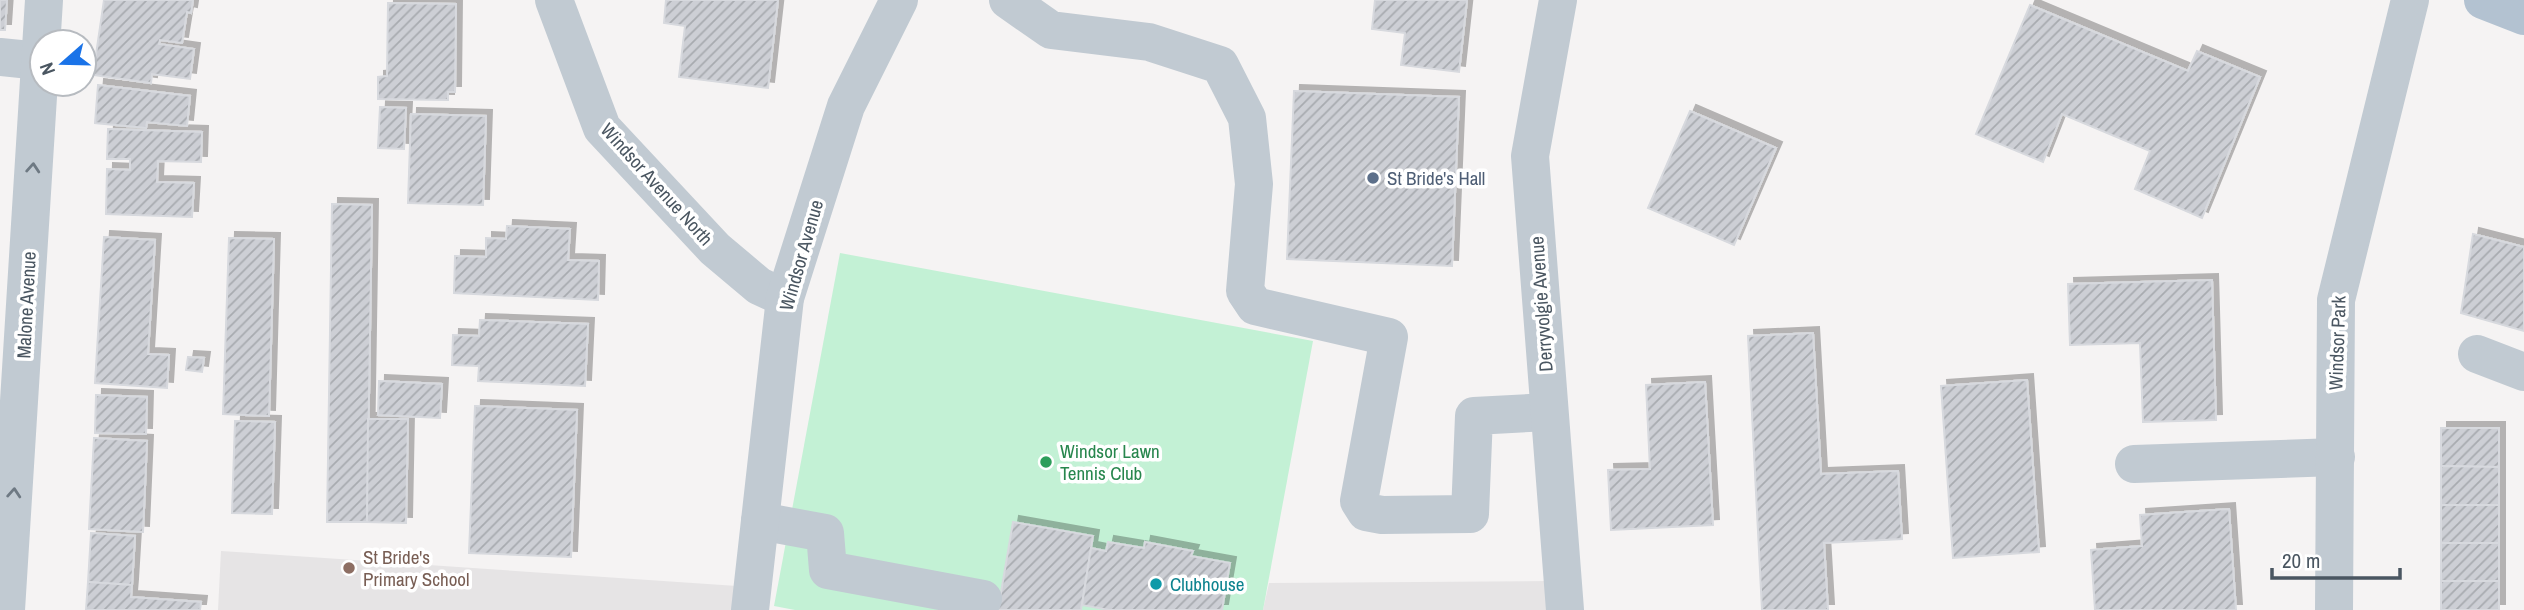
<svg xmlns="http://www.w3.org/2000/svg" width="2524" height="610" font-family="'Archivo Narrow',sans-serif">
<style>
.education{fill:#e6e4e5}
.park{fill:#c3f1d5}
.building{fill:url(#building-hatch);stroke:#d7d9de;stroke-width:2;filter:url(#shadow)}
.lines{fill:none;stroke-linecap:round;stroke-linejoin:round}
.minor{stroke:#c1cad2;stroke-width:38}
.major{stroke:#b3c2d1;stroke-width:38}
.oneway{stroke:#6e7983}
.service-dot{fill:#5c6f8a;stroke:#fff;stroke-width:2.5}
.leisure-dot{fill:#2e9e5b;stroke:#fff;stroke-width:2.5}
.education-dot{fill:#8d6e63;stroke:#fff;stroke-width:2.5}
.culture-dot{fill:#0f9aa8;stroke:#fff;stroke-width:2.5}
.labels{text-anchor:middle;stroke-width:7;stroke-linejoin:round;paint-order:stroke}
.service-label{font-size:19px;fill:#4e5e75;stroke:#fff;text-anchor:start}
.street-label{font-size:19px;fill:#4a5661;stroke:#fff}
.leisure-label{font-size:19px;fill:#27864d;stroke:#fff;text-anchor:start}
.education-label{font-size:19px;fill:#785e54;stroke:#fff;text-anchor:start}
.culture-label{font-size:19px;fill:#0d838f;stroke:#fff;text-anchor:start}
</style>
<defs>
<pattern id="building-hatch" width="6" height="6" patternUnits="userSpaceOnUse" patternTransform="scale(1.75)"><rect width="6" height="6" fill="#cdcfd5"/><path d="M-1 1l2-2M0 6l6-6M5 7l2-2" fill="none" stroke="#a8abb0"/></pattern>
<filter id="shadow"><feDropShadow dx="6" dy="-6" stdDeviation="0" flood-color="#0004"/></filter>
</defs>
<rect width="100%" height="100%" fill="#f5f3f3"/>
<g class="education">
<polygon points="221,551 737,586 736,610 218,610"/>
<polygon points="1552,581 1555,610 1263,610 1269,583"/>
</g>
<polygon class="park" points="840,253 1313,341 1263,610 795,610 774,606"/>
<g class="building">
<polygon points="0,0 7,0 5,30 0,30"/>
<polygon points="104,0 193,0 191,13 187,12 182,43 160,40 159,44 194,49 190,79 152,74 151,83 93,75"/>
<polygon points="666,0 778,0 768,88 679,77 685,26 664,23"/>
<polygon points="1375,0 1467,0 1459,72 1401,65 1405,33 1372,29"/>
<polygon points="388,3 456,4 455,92 448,92 448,100 378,99 378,77 387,76"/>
<polygon points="2030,5 2188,71 2197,51 2260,77 2202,218 2135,189 2150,151 2062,114 2043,162 1976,134"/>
<polygon points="98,85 190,96 187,126 147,122 146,128 95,123"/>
<polygon points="1294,91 1459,97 1452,266 1287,259"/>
<polygon points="380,107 406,108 404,149 378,148"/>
<polygon points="1690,111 1776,148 1734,245 1648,208"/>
<polygon points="411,114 486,116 483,205 408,203"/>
<polygon points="108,129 202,132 201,162 158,161 157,182 194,183 192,217 106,214 107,169 130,170 130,159 107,159"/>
<polygon points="332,204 372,205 367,522 327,522"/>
<polygon points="507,226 570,229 568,260 599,261 598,300 454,293 455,256 486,257 486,238 506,239"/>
<polygon points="2473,234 2524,247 2524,331 2461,313"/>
<polygon points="104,237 155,240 148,354 169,355 167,388 95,383"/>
<polygon points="229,238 274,239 269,416 223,414"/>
<polygon points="2212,280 2216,420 2143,422 2140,343 2070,345 2068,284"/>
<polygon points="480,320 588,324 585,386 478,381 479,366 452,365 453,335 479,336"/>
<polygon points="1813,333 1821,474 1898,471 1902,539 1824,543 1828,610 1762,610 1748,336"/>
<polygon points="188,357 204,358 202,372 186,370"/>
<polygon points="2027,380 2039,552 1953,558 1941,386"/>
<polygon points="379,381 442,384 440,418 378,415"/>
<polygon points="1705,382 1713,525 1611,530 1608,470 1650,469 1646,385"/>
<polygon points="96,395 147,397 146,434 95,433"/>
<polygon points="475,406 577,410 571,557 469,553"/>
<polygon points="368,419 408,419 406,523 367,522"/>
<polygon points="235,421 275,422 272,514 232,513"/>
<polygon points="2441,428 2499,428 2499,467 2441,466"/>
<polygon points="94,438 147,441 143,532 89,529"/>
<polygon points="2441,466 2499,467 2499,505 2441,505"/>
<rect x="2441" y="505" width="58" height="38"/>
<polygon points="2229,509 2236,610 2095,610 2091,550 2142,546 2140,515"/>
<polygon points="1013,522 1093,536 1081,610 998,610"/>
<polygon points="91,533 135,536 132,585 88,582"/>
<polygon points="1108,542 1144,548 1145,542 1193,551 1191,556 1230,563 1222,610 1109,610 1082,605 1091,548 1106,551"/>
<rect x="2441" y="543" width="58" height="38"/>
<rect x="2441" y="581" width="58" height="29"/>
<polygon points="88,582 132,585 131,597 201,602 200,610 86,610"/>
</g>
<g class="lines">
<g class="minor">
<polyline points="554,0 602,128 715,249 759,286 785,298"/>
<polyline points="1008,0 1051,30 1149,42 1220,65 1247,118 1254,184 1245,291 1255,306 1389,337 1359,501 1366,512 1382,515 1470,514 1474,416 1549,412"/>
<polyline points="1558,0 1530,156 1565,610"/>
<polyline points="0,57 40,61"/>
<polyline points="2477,354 2524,372"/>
<polyline points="2134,464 2336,457"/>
<polyline points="760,521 825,533 828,570 983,599"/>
<polyline points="6,610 44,0"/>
<polyline points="750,610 785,298 846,106 899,0"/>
<polyline points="2334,610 2336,300 2410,0"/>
</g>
<polyline class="major" points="2483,0 2524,16"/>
</g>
<defs><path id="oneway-chevron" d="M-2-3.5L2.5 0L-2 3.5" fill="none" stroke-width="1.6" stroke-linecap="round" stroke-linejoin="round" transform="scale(1.75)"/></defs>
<g class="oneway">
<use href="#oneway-chevron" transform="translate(33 168) rotate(-86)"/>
<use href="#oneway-chevron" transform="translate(14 493) rotate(-86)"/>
</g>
<circle class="service-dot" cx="1373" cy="178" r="7"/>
<circle class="leisure-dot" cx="1046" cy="462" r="7"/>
<circle class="education-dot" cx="349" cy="568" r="7"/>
<circle class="culture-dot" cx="1156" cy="584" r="7"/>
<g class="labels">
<g class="service-label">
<text x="1387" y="185">St Bride's Hall</text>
</g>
<g class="street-label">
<text transform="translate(657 184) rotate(48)" y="7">Windsor Avenue North</text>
<text transform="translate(801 255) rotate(-74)" y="7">Windsor Avenue</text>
<text transform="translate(1541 304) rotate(-94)" y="7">Derryvolgie Avenue</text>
<text transform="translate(26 305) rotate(-87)" y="7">Malone Avenue</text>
<text transform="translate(2337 343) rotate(-88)" y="7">Windsor Park</text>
</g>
<g class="leisure-label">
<text x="1060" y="458">Windsor Lawn<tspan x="1060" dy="22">Tennis Club</tspan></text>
</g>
<g class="education-label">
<text x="363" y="564">St Bride's<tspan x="363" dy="22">Primary School</tspan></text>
</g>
<g class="culture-label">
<text x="1170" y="591">Clubhouse</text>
</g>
</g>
<g transform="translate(63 63) rotate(250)"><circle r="33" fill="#ffffff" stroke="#b7bbc0" stroke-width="2"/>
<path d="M0-5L12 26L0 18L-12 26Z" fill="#1a73e8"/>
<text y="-10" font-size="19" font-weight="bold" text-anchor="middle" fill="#4a5661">N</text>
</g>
<path d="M2272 568v10h128v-10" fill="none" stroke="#4a5661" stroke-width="3.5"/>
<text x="2282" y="568" font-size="21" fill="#4a5661" stroke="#ffffff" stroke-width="5" paint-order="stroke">20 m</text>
</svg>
